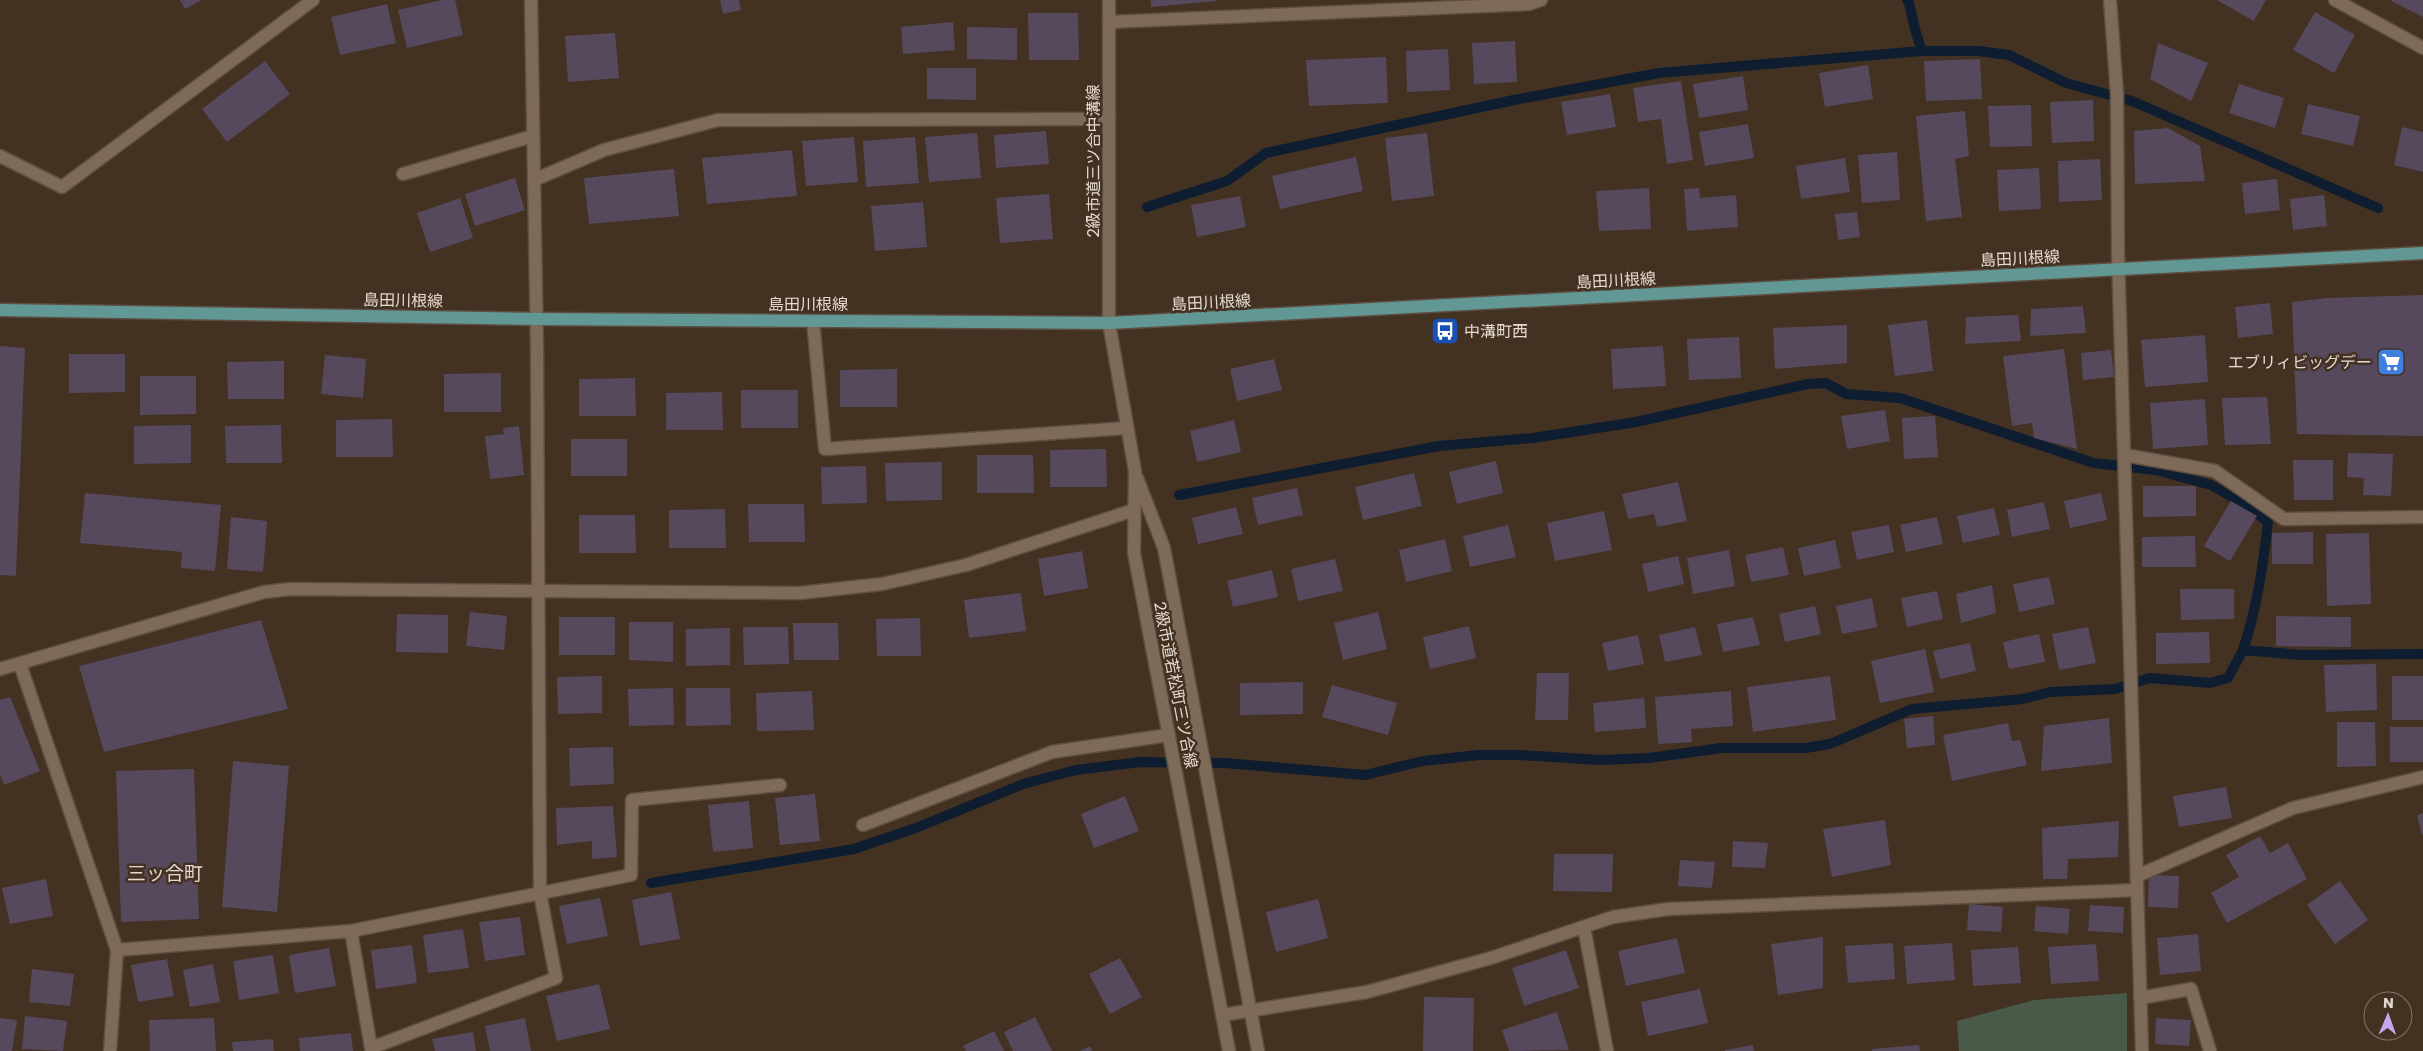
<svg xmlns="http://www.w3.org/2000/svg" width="2423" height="1051" font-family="Poppins,'Noto Sans JP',sans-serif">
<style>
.green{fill:#495a48}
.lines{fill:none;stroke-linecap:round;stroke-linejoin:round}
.stream{stroke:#0e1d30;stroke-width:10}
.building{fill:#56495d}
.minor-casing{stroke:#5d4f41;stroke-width:15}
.tertiary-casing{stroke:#5d4f41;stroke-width:15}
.primary-casing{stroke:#5d4f41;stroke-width:15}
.minor{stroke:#7e6a59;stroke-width:12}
.tertiary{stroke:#7e6a59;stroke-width:12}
.primary{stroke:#619896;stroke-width:12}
.labels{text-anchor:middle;stroke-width:5;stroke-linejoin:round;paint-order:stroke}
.street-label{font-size:16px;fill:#e4d9d0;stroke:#433122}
.poi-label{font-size:16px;fill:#e4d9d0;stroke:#433122;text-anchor:start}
.quarter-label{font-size:19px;fill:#e4d9d0;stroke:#433122}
</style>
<rect width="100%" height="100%" fill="#433122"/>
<polygon class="green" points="2127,993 2127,1051 1959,1051 1957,1021 2034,1000"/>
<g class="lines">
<g class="stream">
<polyline points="1907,0 1909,3 1916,33 1922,51"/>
<polyline points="1147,207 1227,181 1266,153 1514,100 1659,73 1922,51 1978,51 2009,55 2066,83 2132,101 2378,208"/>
<path d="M1179,495L1439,446L1533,438L1636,422L1808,384L1826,383L1846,394L1900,398L2094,463L2155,470L2211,485L2244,504L2268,522C2263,566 2257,608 2243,650"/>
<polyline points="651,883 854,849 916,828 1023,784 1076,770 1140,762 1225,763 1365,775 1423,761 1479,755 1520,755 1600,760 1649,758 1721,748 1805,748 1830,744 1912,709 2023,699 2050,692 2115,689 2150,678 2210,683 2228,678 2243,650 2301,655 2423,654"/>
</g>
</g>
<g class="building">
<polygon points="180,0 202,0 185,9"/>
<polygon points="442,0 455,0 463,35 407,48 398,10"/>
<polygon points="720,0 739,0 741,10 723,14"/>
<polygon points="1151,0 1217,0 1217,1 1151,7"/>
<polygon points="2217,0 2266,0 2254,21"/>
<polygon points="2392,0 2423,0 2423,17 2391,1"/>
<polygon points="387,4 396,43 340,55 331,17"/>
<polygon points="2315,12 2355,35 2334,73 2293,50"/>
<polygon points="1028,13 1078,13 1079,60 1029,60"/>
<polygon points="953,22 955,50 903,54 901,27"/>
<polygon points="967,27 1017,28 1017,60 967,59"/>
<polygon points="615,33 619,78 568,82 565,36"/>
<polygon points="1515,41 1517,82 1474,84 1472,43"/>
<polygon points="2158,43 2208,63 2191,101 2150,79"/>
<polygon points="1448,49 1450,90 1407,92 1406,51"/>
<polygon points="1386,57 1388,103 1309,106 1306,60"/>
<polygon points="1980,59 1982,99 1926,101 1924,61"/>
<polygon points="265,61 290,94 227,142 202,109"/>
<polygon points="1868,65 1873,99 1825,107 1819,73"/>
<polygon points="927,68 976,68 976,100 927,99"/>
<polygon points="1743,76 1748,110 1699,118 1693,84"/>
<polygon points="1681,81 1693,160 1667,164 1661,119 1638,122 1633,88"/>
<polygon points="2239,84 2284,98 2275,128 2229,113"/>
<polygon points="1610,94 1616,127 1567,135 1561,102"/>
<polygon points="2093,100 2094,141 2052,143 2050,102"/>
<polygon points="2308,104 2360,116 2353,146 2301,134"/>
<polygon points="2031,105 2032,146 1990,147 1988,106"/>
<polygon points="1965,111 1969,156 1955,159 1962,217 1926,221 1916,116"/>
<polygon points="1748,124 1754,158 1705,166 1699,132"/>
<polygon points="2402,127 2423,132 2423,172 2394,165"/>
<polygon points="2168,128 2200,146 2205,181 2135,184 2134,131"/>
<polygon points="1046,131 1049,164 996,168 994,135"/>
<polygon points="977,133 981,178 929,182 925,137"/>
<polygon points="1427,133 1434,196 1392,201 1385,138"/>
<polygon points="854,137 858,182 806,186 802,141"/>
<polygon points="915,137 919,183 866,187 863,141"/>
<polygon points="792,150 797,196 707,204 702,158"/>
<polygon points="1897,152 1900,200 1862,203 1858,155"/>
<polygon points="1356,157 1363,191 1280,209 1272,176"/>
<polygon points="1845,158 1850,192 1801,199 1796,166"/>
<polygon points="2100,159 2102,200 2059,202 2058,161"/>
<polygon points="2039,168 2041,209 1999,211 1997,170"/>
<polygon points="674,169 679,216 589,224 584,178"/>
<polygon points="515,178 525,210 475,226 465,194"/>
<polygon points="2277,179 2280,210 2245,214 2242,183"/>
<polygon points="1649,188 1651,229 1599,231 1596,191"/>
<polygon points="1699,188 1700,198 1736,195 1738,227 1687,231 1684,189"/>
<polygon points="1049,194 1053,239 1000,243 996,198"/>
<polygon points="2324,195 2327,226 2293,230 2290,199"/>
<polygon points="1240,196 1246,227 1197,237 1191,205"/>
<polygon points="460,198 473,238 430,252 417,213"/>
<polygon points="923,202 927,247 875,251 871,206"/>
<polygon points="1857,212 1860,237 1838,240 1835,214"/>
<polygon points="2423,295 2423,436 2297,434 2292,302 2327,298"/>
<polygon points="2270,303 2273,334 2238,338 2235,307"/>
<polygon points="2083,306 2086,333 2030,336 2031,309"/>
<polygon points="2018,315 2021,341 1965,344 1966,317"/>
<polygon points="1927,320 1933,371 1895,376 1888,325"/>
<polygon points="1847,325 1847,363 1775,369 1773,328"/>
<polygon points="2205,335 2208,382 2145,387 2141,340"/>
<polygon points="1739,337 1741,378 1689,380 1687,339"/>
<polygon points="0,346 25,348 16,576 0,575"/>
<polygon points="1663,346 1666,386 1613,389 1611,349"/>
<polygon points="2064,349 2077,449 2034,438 2032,423 2012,426 2003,356"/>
<polygon points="2111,350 2114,377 2083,380 2081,353"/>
<polygon points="69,354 125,354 125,392 69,393"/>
<polygon points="325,355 366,359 363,398 321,394"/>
<polygon points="1274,359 1282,390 1237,401 1230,369"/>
<polygon points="284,361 284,399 228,399 227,362"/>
<polygon points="897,369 897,407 840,407 840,370"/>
<polygon points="501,373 501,412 444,412 444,374"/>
<polygon points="140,376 196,376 196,414 140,415"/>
<polygon points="635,378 636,416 579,416 579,379"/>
<rect x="741" y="390" width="57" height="38"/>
<polygon points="722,392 723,430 666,430 666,393"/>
<polygon points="2267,397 2271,444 2225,445 2222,398"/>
<polygon points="2205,399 2208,445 2153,449 2150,403"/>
<polygon points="1885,410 1890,441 1847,449 1841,416"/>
<polygon points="1935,416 1938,457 1904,459 1902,418"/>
<polygon points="392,419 393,457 336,457 336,420"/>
<polygon points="1234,420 1241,452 1197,462 1190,431"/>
<polygon points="191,425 191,463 134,464 134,426"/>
<polygon points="281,425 282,463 226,463 225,426"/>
<polygon points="519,426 524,475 490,479 485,436 504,434 503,428"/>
<rect x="571" y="439" width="56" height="37"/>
<polygon points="1106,449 1107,487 1050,487 1050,450"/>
<polygon points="2348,453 2393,454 2391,496 2363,495 2364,478 2347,477"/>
<polygon points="977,455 1033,455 1034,493 977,493"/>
<polygon points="2293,460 2333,460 2333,500 2294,500"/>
<polygon points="1496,461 1503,493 1457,504 1449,472"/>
<polygon points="942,462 942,500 886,501 885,463"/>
<polygon points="866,466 867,503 822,504 821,467"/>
<polygon points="1414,473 1422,506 1363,520 1355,487"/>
<polygon points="1678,482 1687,521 1657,527 1654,514 1628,519 1622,494"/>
<polygon points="2143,486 2196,486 2196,516 2143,517"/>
<polygon points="1297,488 1303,515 1258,525 1252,498"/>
<polygon points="85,493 221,505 215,571 181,568 182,552 80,543"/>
<polygon points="2101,493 2107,520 2070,528 2064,501"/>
<polygon points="2231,501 2257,516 2230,561 2204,546"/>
<polygon points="2044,502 2050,529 2012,537 2007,510"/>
<polygon points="748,504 804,504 805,542 749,542"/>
<polygon points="1236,507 1243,534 1198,544 1192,518"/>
<polygon points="1994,508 2000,535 1963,543 1957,516"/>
<polygon points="725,509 726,548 669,548 669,510"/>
<polygon points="1604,511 1612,550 1555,561 1547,523"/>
<polygon points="579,515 635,515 636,553 579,553"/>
<polygon points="231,517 267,521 263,572 227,569"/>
<polygon points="1937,517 1943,544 1906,552 1900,525"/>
<polygon points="1508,525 1516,557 1470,567 1463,536"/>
<polygon points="1889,525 1894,552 1857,560 1851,532"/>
<polygon points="2313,532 2313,564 2272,564 2272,533"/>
<polygon points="2369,533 2371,604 2327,606 2326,534"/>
<polygon points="2195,536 2196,567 2142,567 2142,537"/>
<polygon points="1445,539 1452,571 1406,582 1399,550"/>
<polygon points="1835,540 1841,568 1804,576 1798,548"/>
<polygon points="1783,547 1789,575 1751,582 1745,555"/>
<polygon points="1729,550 1735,586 1693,594 1687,558"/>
<polygon points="1082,551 1088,588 1044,596 1038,559"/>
<polygon points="1678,556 1684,584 1648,592 1642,564"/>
<polygon points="1335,559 1343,591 1298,601 1291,569"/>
<polygon points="1272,570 1278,597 1233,607 1227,581"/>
<polygon points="2049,577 2055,604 2019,612 2013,584"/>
<polygon points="1992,585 1996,613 1961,623 1956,594"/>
<polygon points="2180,589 2234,589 2234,619 2181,620"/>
<polygon points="1937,591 1943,619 1907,627 1901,598"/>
<polygon points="1021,593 1026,631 969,638 964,600"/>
<polygon points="1872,598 1877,627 1842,634 1836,606"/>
<polygon points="1815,606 1821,634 1785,642 1779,614"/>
<polygon points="470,612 507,616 504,650 466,646"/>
<polygon points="1378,612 1387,649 1343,660 1334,623"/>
<polygon points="397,614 448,615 448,653 396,652"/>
<polygon points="2276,616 2351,617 2351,647 2276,646"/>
<rect x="559" y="617" width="56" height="38"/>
<polygon points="1753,617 1760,645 1723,652 1717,624"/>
<polygon points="920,618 921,656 877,656 876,619"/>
<polygon points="261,620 288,709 104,752 79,666"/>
<polygon points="629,622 673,622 673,662 629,660"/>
<polygon points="793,623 838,623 839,660 794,660"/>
<polygon points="1469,626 1476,658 1430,669 1423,637"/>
<polygon points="743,627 788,627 789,664 744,665"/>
<polygon points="1695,627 1702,655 1665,662 1659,635"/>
<polygon points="2088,627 2096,663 2059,670 2052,634"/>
<polygon points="730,628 730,665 686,666 686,629"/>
<polygon points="2209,632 2210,663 2156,664 2156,633"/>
<polygon points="2039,634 2045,662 2009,669 2003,642"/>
<polygon points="1638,635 1644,664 1608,671 1602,643"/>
<polygon points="1970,643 1976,671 1940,679 1933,651"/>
<polygon points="1925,649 1934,692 1880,703 1871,661"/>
<polygon points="2376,664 2377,710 2326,712 2324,665"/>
<polygon points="1537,673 1569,673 1568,720 1535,720"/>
<polygon points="602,676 602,713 558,714 557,677"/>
<polygon points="1830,676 1836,720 1753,732 1747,687"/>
<rect x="2392" y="676" width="31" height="44"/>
<polygon points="1303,682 1303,714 1240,715 1240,683"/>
<polygon points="1332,685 1397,703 1388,735 1322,717"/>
<polygon points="673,688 674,725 629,726 628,689"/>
<polygon points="686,688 730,688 731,725 686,726"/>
<polygon points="812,691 814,730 757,731 756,693"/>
<polygon points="1731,691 1733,726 1691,729 1692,742 1658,744 1655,697"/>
<polygon points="10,697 40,771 4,785 0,775 0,700"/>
<polygon points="1644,698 1646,728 1595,732 1593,703"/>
<polygon points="1933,716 1935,745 1907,748 1904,719"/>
<polygon points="2109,718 2112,763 2041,771 2044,726"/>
<polygon points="2337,722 2375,722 2376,766 2337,767"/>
<polygon points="2008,723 2012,741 2020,740 2027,765 1952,781 1943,735"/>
<rect x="2390" y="727" width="33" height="35"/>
<polygon points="613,747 614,784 570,786 569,748"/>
<polygon points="233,761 289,766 277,912 222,907"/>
<polygon points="194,769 199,919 121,922 116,771"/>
<polygon points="2226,787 2232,818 2179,827 2173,796"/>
<polygon points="815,794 820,841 780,845 775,798"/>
<polygon points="1125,796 1139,831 1094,848 1081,814"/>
<polygon points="749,801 753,848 713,852 708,805"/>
<polygon points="613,806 617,857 592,859 592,841 557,845 556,808"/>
<polygon points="2423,813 2423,835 2422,835 2417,815"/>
<polygon points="1885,820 1891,865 1832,877 1823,829"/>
<polygon points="2119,821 2118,857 2068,859 2067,879 2043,879 2042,828"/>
<polygon points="2260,836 2270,853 2288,843 2307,879 2227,923 2211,893 2239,877 2226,855"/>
<polygon points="1733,841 1768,843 1765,868 1732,867"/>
<polygon points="1554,854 1613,854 1612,892 1553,891"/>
<polygon points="1680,860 1715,862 1712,888 1678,886"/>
<polygon points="2149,875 2179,876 2178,908 2148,907"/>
<polygon points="46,879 53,916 10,924 2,888"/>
<polygon points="2340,881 2368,920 2335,944 2307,905"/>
<polygon points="671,892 680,939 640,946 632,900"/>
<polygon points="600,898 608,936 567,944 559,906"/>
<polygon points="1318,899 1328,938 1276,952 1266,912"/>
<polygon points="1969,904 2003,907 2001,932 1967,930"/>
<polygon points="2090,905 2124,907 2123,933 2088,931"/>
<polygon points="2036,906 2070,909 2068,934 2034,931"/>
<polygon points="520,917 525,955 485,961 479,922"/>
<polygon points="463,929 469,968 428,973 423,935"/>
<polygon points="2198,934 2201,971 2160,975 2157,938"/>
<polygon points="1823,937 1823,988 1778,995 1771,944"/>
<polygon points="1677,938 1685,973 1626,986 1618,951"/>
<polygon points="1893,943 1895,979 1848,983 1845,946"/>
<polygon points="1952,943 1955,980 1907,984 1904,946"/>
<polygon points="2096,944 2099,981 2051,984 2048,947"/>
<polygon points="412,945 417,983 376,989 371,950"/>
<polygon points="2018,947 2021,983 1973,986 1971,950"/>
<polygon points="329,948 336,986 295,993 289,955"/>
<polygon points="1566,950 1579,988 1524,1006 1512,968"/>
<polygon points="273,955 279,993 239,1000 233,961"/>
<polygon points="1120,958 1142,997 1110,1014 1089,974"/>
<polygon points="167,959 174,996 138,1002 131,965"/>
<polygon points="213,964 220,1002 190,1007 183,970"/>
<polygon points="32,969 74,974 70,1006 29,1002"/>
<polygon points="599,984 610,1029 557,1041 546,996"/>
<polygon points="1700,989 1708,1023 1648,1036 1641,1002"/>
<polygon points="1424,997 1474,998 1473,1051 1423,1051"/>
<polygon points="1557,1012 1569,1050 1509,1051 1502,1030"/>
<polygon points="25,1016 67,1021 63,1051 22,1049"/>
<polygon points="1035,1017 1052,1051 1013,1051 1004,1032"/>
<polygon points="0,1018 17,1020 12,1051 0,1051"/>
<polygon points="214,1018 216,1051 150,1051 149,1020"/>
<polygon points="525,1018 531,1051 490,1051 485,1026"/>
<polygon points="2156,1018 2191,1020 2189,1046 2155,1044"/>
<polygon points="994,1031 1004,1051 966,1051 963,1046"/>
<polygon points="473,1032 476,1051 435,1051 432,1039"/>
<polygon points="351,1033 353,1051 300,1051 299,1038"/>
<polygon points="273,1039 274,1051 233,1051 232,1042"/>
<polygon points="1753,1045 1754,1051 1725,1051 1725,1050"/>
<polygon points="1919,1045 1920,1051 1872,1051 1872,1049"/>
<polygon points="1090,1046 1092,1051 1080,1051"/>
</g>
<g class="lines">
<defs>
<g id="minor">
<polyline points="2110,0 2117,94 2118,253 2142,1051"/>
<polyline points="2335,0 2423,48"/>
<polyline points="1109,22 1529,4 1541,0"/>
<polyline points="0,156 62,187 313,0"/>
<polyline points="403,174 533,136"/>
<polyline points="534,180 604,150 718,120 1109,119"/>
<polyline points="813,321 825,449 1127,428"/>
<polyline points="2125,455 2215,471 2284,519 2423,517"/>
<polyline points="20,664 117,950 110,1051"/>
<polyline points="0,669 264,592 291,589 800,593 882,584 966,565 1134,510"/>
<polyline points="863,825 1052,752 1169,735"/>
<polyline points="2137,876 2293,808 2423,777"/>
<polyline points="1584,927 1607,1051"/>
<polyline points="351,931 371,1048 556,978 540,893 537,350 531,0"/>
<polyline points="117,950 351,931 631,875 632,800 780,785"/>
<polyline points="2140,998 2191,989 2210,1051"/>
<polyline points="1222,1015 1367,992 1491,958 1613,917 1668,909 2137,890"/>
</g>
<g id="tertiary">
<polyline points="1109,0 1109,323 1135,471 1134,553 1229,1051"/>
<polyline points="1137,478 1164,548 1258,1051"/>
</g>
<polyline id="primary" points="0,310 537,319 1109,323 2423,253"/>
</defs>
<use href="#minor" class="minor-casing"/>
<use href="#tertiary" class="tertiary-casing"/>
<use href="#primary" class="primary-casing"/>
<use href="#minor" class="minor"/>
<use href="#tertiary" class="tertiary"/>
<use href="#primary" class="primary"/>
</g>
<defs>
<symbol id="bus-square" viewBox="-11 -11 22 22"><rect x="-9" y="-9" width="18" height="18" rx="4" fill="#1a4fb4" stroke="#433122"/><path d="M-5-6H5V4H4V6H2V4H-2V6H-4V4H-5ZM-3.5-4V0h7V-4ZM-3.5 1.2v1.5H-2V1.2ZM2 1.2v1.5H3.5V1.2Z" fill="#fff"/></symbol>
<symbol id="supermarket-square" viewBox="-11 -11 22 22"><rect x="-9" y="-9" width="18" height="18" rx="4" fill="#3f7fe0" stroke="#433122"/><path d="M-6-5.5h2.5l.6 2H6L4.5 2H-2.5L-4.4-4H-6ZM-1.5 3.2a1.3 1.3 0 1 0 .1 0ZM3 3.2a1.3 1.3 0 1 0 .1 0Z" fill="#fff"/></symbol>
</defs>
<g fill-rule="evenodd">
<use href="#bus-square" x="1429" y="315" width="32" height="32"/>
<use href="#supermarket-square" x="2375" y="346" width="32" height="32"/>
</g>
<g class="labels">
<g class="street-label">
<text transform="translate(1093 161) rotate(-90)" y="6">2級市道三ツ合中溝線</text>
<text transform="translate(2020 258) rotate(-3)" y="6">島田川根線</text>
<text transform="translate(1616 280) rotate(-3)" y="6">島田川根線</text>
<text transform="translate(403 300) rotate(1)" y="6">島田川根線</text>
<text transform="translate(1211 302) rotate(-3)" y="6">島田川根線</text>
<text x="808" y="310">島田川根線</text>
<text transform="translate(1176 685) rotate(79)" y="6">2級市道若松町三ツ合線</text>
</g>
<g class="poi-label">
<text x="1464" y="337">中溝町西</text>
<text x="2372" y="368" text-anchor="end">エブリィビッグデー</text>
</g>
<g class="quarter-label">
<text x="165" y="880">三ッ合町</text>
</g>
</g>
<g transform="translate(2388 1016) rotate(2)"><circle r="24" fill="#433122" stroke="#837468"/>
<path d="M0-4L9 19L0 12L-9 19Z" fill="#c7a6ef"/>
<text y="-8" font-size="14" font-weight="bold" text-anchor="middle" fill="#e4d9d0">N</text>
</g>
</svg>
